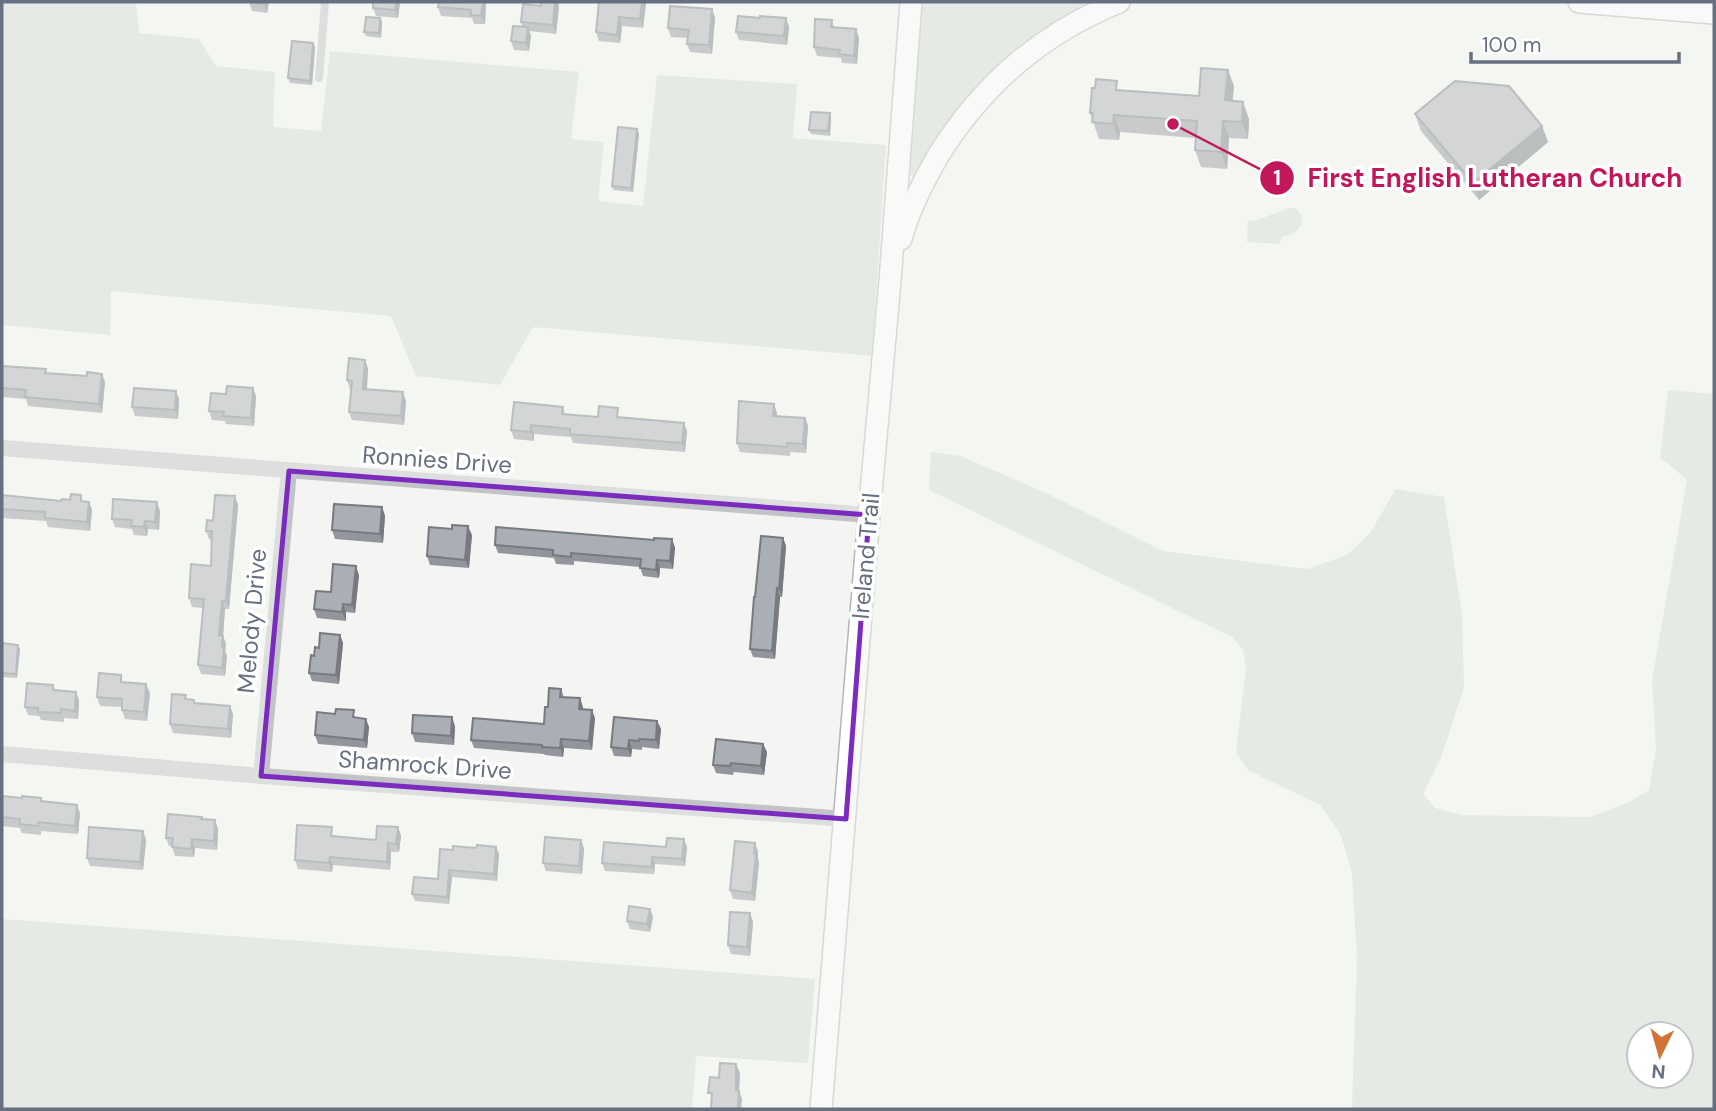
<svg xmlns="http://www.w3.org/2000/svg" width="1716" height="1111" font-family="'DM Sans',sans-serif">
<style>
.green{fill:#d5dbd3;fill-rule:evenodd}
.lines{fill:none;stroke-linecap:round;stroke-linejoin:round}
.secondary-casing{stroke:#b3b6bb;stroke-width:24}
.lane{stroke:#c1c3c7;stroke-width:8}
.street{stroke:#c1c3c7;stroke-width:16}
.secondary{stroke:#fff;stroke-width:21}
.wall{fill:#92969c}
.shaded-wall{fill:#777a7f}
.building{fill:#aaaeb5;stroke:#777a7f;stroke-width:2}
.marked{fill:none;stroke:#7b2cbf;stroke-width:5;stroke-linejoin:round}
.labels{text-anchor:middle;stroke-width:7;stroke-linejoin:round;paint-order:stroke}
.street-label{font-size:24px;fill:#677080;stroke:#fff}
.leader{fill:none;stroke:#c2185b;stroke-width:2.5}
.callout-dot{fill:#c2185b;stroke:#fff;stroke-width:2.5}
.mark-label{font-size:21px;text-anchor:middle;font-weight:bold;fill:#fff}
.callout-label{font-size:26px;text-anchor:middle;font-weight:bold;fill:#c2185b;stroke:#fff;stroke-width:7;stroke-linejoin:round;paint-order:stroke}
</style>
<rect width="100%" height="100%" fill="#f4f5f2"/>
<g class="green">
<polygon points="5,2 136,2 139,33 199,39 216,66 275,72 273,127 321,131 330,51 579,72 571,139 604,142 598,201 643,206 657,75 797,84 793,138 886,145 872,356 533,327 500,385 416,376 391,316 111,291 110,335 2,325 2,5"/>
<polygon points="923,2 1098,2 1049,27 916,180 908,173"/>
<path d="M1289,208H1296C1310,222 1297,234 1282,237L1279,244L1247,242L1248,220L1255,221Z"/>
<path d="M1668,390L1714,394V1109H1352L1357,958L1352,873L1341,835L1320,805L1248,770L1236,752L1246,668L1243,650L1232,637L929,490L931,452L961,456L1048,494L1163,551L1307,569L1347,555L1370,533L1396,489L1444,497L1462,615L1464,687L1441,758L1423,794L1435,808L1461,815L1590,817L1629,802L1649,790L1656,749L1652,680L1687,480L1660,457ZM1681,1034V1076H1639V1034Z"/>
<polygon points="2,919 815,979 808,1063 696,1056 692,1109 2,1109"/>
</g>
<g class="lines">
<defs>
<g id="secondary">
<polyline points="1579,2 1714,13"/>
<path d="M901,239C909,209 923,182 938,156C983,84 1041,34 1119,2"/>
<polyline points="821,1109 869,515 890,281 911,2"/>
</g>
</defs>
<use href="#secondary" class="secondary-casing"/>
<polyline class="lane" points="319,78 325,2"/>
<g class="street">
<polyline points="2,448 869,515"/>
<polyline points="2,754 261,776 846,819"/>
<polyline points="261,776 289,471"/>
</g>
<use href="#secondary" class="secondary"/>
</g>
<g class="wall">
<polygon points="247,2 269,2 267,13 252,11 249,2"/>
<polygon points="400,2 398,18 376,16 373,8"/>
<polygon points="439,2 486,2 485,24 474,24 472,18 441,16 438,7"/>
<polygon points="541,2 558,2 559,6 556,34 529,31 531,36 529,51 514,50 511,41 523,27 521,22 541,6"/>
<polygon points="599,2 646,3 643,28 622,26 620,43 599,41 596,32"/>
<polygon points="712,9 715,18 712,54 690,52 687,44 688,38 671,37 668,28"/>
<polygon points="380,18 382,22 381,38 366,36 364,32"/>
<polygon points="760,18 786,18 789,27 787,45 739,40 736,32"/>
<polygon points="832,20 834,27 859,38 857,64 842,63 841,58 817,56 814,47"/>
<polygon points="313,43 315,47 312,85 290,83 288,78"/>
<polygon points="1234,86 1232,101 1249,119 1248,139 1229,138 1227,169 1201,167 1195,150 1196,138 1120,132 1119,140 1099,139 1090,113 1095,88 1199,96"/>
<polygon points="830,113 831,117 830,136 811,134 809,130"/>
<polygon points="1415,114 1542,126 1548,142 1479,200 1421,131"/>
<polygon points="637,129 639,134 633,192 613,190 612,186"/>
<polygon points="365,360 368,369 367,389 406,401 404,425 352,420 349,412 351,389 350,389 347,380"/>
<polygon points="2,366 46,369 47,373 105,382 102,413 28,406 26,399 2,397"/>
<polygon points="256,396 254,426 226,424 225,421 212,420 209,411"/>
<polygon points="179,399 178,419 135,416 132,407"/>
<polygon points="563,407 565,414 598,417 621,417 687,431 685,452 573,443 571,437 534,434 534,441 514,439 511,430"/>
<polygon points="777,413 777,416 805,418 808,426 806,453 790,452 790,456 740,452 737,443"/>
<polygon points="2,493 3,495 61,501 89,502 92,510 90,531 48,527 46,521 2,518"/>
<polygon points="235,496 238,505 229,609 225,609 223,636 226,644 225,651 227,656 225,676 201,674 198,665 203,608 192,607 189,598 211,566 212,540 209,539 206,531 213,521"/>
<polygon points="382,507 385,516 383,543 335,539 332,530"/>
<polygon points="160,511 159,530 148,529 147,536 134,535 132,529 115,527 112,519"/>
<polygon points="472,535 469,568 430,565 427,556"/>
<polygon points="783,538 786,546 782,597 780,597 775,659 753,657 750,649 755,597"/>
<polygon points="672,539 675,548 673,569 660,568 659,578 643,576 640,567 574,561 574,565 556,564 554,558 498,553 495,545"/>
<polygon points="359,575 355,613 346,612 346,621 317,618 314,609 331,592"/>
<polygon points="340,635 343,643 339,684 312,681 309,673 314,656 319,648"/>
<polygon points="2,643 20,649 17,678 2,677"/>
<polygon points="124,683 150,693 147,721 125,719 122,710 122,707 100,706 97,697"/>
<polygon points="53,685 55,690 79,700 78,719 64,718 64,722 41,720 39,716 28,715 25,707"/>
<polygon points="561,689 564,697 580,698 583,709 595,718 592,750 564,748 563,757 545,755 544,754 474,748 471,740 544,724 548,707"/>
<polygon points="187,699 195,703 233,714 231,738 173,733 170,724"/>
<polygon points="356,718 369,727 367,748 318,744 315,735"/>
<polygon points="657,721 661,729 659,749 642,747 642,750 632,749 631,757 614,756 611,747"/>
<polygon points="455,726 454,745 415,742 412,733"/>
<polygon points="763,744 767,752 764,775 734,772 733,775 716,773 713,765"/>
<polygon points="2,796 22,798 41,798 42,801 80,813 78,834 41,831 41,835 22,833 20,828 2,826"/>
<polygon points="202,817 203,819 215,820 218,829 217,850 195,848 194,857 175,856 172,846 169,846 166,838"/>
<polygon points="398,827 401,836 399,852 391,852 390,870 333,865 332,872 298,869 295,860 335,837 376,840"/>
<polygon points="143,831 146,840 143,870 90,866 87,858"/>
<polygon points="581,840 584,849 582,874 546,871 543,863"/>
<polygon points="755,843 758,852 758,859 759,863 755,901 733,899 730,890"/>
<polygon points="496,847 499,854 497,881 452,877 449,904 415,901 412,894 438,879 453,850"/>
<polygon points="666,847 687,847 685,866 655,864 654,874 605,871 602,863"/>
<polygon points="650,909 653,917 650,932 630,929 627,921"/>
<polygon points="750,913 753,922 750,956 731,954 728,945"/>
</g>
<g class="shaded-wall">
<polygon points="264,2 269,2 267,13 264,4"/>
<polygon points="396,2 400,2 398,18 395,10"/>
<polygon points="483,2 486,2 485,24 481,16"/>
<polygon points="555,2 558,2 559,6 556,34 553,25"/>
<polygon points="642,2 646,3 643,28 640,19"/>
<polygon points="712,9 715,18 712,54 709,45"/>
<polygon points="619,17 622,26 620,43 617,35"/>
<polygon points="380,18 382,22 381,38 379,33"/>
<polygon points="786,18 789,27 787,45 784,36"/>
<polygon points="528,27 531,36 529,51 526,43"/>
<polygon points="856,29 859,38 857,64 854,56"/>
<polygon points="313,43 315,47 312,85 310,81"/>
<polygon points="1228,70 1234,86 1231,117 1225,100"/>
<polygon points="1243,102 1249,119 1248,139 1242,122"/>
<polygon points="830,113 831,117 830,136 828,131"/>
<polygon points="1114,115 1120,132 1119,140 1113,124"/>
<polygon points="1223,121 1229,138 1227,169 1221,152"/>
<polygon points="1542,126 1548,142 1479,200 1473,183"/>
<polygon points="637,129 639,134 633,192 631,188"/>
<polygon points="365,360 368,369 366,397 363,389"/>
<polygon points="102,374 105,382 102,413 99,404"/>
<polygon points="253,388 256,396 254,426 251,418"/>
<polygon points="176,391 179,399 178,419 175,410"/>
<polygon points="403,392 406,401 404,425 401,416"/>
<polygon points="774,404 777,413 776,424 773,416"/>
<polygon points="805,418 808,426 806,453 803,444"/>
<polygon points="684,423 687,431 685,452 682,443"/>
<polygon points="531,425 534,434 534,441 531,432"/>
<polygon points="235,496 238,505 229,609 226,601"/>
<polygon points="89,502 92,510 90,531 87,522"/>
<polygon points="157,502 160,511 159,530 155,522"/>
<polygon points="382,507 385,516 383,543 380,534"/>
<polygon points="145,521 148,529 147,536 144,527"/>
<polygon points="468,526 472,535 469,568 465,560"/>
<polygon points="783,538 786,546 782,597 779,589"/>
<polygon points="672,539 675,548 673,569 670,561"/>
<polygon points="657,560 660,568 659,578 656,570"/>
<polygon points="356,566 359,575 355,613 352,605"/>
<polygon points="777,588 780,597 775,659 772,651"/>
<polygon points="222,601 225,609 223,636 226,644 225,651 227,656 225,676 222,668 219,635"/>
<polygon points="343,604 346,612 346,621 342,612"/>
<polygon points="340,635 343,643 339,684 336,675"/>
<polygon points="18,645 20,649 17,678 16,674"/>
<polygon points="146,684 150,693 147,721 144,712"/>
<polygon points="76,692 79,700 78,719 75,711"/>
<polygon points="580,698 583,707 582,718 579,709"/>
<polygon points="230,706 233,714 231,738 228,729"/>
<polygon points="592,710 595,718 592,750 589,741"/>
<polygon points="452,717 455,726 454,745 451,736"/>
<polygon points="366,719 369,727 367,748 364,740"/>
<polygon points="657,721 661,729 659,749 656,740"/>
<polygon points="561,739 564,748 563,757 560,748"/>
<polygon points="629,740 632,749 631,757 628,749"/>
<polygon points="763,744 767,752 764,775 761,766"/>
<polygon points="77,805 80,813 78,834 75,826"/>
<polygon points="215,820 218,829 217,850 214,841"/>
<polygon points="398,827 401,836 399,852 396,844"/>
<polygon points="143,831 146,840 143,870 140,862"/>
<polygon points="192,839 195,848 194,857 191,849"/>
<polygon points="684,839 687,847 685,866 682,859"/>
<polygon points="581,840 584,849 582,874 579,866"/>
<polygon points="388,843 391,852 390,870 387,862"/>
<polygon points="755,843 758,852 758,859 759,863 755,901 752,893"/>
<polygon points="496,847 499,854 497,881 494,874"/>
<polygon points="330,857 333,865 332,872 329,863"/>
<polygon points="652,857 655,864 654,874 652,867"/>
<polygon points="449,870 452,877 449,904 447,897"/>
<polygon points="650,909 653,917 650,932 647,924"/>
<polygon points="750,913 753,922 750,956 747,947"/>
<polygon points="736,1064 740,1073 739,1093 739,1091 742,1099 741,1109 738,1109 736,1090"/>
</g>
<g class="building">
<polygon points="249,2 264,2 264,4"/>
<polygon points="373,2 396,2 395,10 373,8"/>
<polygon points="439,2 483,2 481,16 471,15 471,10 438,7"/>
<polygon points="541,2 555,2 553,25 521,22 523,4 541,6"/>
<polygon points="599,2 642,2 640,19 619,17 617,35 596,32"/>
<polygon points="670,6 712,9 709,45 687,44 689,30 668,28"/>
<polygon points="738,16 760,18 760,16 786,18 784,36 736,32"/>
<polygon points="366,17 380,18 379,33 364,32"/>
<polygon points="815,19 832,20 831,27 856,29 854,56 839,54 840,50 814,47"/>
<polygon points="513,26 528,27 526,43 511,41"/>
<polygon points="292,41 313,43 310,81 288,78"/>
<polygon points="1201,68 1228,70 1225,100 1243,102 1242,122 1223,121 1221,152 1195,150 1197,121 1114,115 1113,124 1092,122 1093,113 1090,113 1092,88 1095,88 1096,79 1117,81 1116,90 1199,96"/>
<polygon points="1455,81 1509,86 1542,126 1473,183 1415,114"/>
<polygon points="811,112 830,113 828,131 809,130"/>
<polygon points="618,127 637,129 631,188 612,186"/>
<polygon points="349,358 365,360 363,389 403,392 401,416 349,412 352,381 347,380"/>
<polygon points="2,366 46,369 45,373 87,376 87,372 102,374 99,404 25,397 26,390 2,388"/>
<polygon points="227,386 253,388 251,418 223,416 224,412 209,411 211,393 226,394"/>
<polygon points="134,388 176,391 175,410 132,407"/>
<polygon points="739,401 774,404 773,416 805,418 803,444 787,443 787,447 737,443"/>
<polygon points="514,402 563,407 562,414 598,417 599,406 618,408 617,417 684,423 682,443 570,434 570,429 531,425 531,432 511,430"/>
<polygon points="71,494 81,495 81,501 89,502 87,522 45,518 45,512 2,509 2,495 61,501 62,499 70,500"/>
<polygon points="215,495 235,496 226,601 222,601 219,635 223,636 222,647 224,647 222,668 198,665 204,599 189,598 191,564 211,566 212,531 206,531 207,520 213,521"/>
<polygon points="113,499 157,502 155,522 145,521 144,527 131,526 132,520 112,519"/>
<polygon points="334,504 382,507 380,534 332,530"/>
<polygon points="452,525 468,526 465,560 427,556 429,527 452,529"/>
<polygon points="496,527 654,540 654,538 672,539 670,561 657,560 656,570 640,568 641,559 571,553 571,557 553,555 553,550 495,545"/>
<polygon points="761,536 783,538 779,589 777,588 772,651 750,649 754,597 755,597"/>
<polygon points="333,564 356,566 352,605 343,604 342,612 314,609 316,591 331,592"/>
<polygon points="320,633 340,635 336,675 309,673 311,655 314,656 315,647 319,648"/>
<polygon points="2,643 18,645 16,674 2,673"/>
<polygon points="99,673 121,675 121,682 146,684 144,712 122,710 122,699 97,697"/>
<polygon points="27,683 53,685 53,690 76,692 75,711 61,709 61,713 38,712 38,708 25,707"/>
<polygon points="549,688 561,689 560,697 580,698 579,709 592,710 589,741 561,739 560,748 542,747 542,745 471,740 473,718 544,724 545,707 548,707"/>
<polygon points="172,694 186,695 185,699 194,700 194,703 230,706 228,729 170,724"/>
<polygon points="336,709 354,710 353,717 366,719 364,740 315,735 317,712 335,714"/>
<polygon points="413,715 452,717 451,736 412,733"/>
<polygon points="614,717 657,721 656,740 639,739 639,741 629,740 628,749 611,747"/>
<polygon points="716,739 763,744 761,766 731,763 730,766 713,765"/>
<polygon points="2,796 22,798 22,796 41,798 41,801 77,805 75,826 38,822 38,826 19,824 20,819 2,817"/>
<polygon points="168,814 202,817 201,819 215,820 214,841 192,839 191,849 172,847 173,838 166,838"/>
<polygon points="297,825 332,827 331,836 376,840 377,826 398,827 396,844 388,843 387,862 330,857 329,863 295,860"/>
<polygon points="89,827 143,831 140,862 87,858"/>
<polygon points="545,837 581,840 579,866 543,863"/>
<polygon points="667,838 684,839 682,859 652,857 652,867 602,863 604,842 666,847"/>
<polygon points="735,841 755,843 754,854 756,854 752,893 730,890"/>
<polygon points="477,845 496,847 494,874 449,870 447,897 412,894 414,877 438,879 440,849 453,850 453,846 476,848"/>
<polygon points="629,906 650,909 647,924 627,921"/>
<polygon points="730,912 750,913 747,947 728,945"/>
<polygon points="720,1063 736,1064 736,1090 739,1091 738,1108 743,1109 711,1109 712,1093 708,1093 710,1077 719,1078"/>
</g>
<path d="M0 0H1716V1111H0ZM289,471L869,515L846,819L261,776Z" fill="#f4f5f2" fill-opacity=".55" fill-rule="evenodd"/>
<path class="marked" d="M289,471L869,515L846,819L261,776Z"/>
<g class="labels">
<g class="street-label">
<text transform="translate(437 460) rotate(4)" y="8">Ronnies Drive</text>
<text transform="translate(866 556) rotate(-85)" y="8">Ireland Trail</text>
<text transform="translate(252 621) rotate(-85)" y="8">Melody Drive</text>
<text transform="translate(425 765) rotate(4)" y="8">Shamrock Drive</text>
</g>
</g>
<path class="leader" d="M1173 124L1277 178"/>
<g class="callout-dot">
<circle cx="1173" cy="124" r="7"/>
<circle cx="1277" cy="178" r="18"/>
</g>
<g class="mark-label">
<text x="1277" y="185">1</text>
</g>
<g class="callout-label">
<text x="1495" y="187">First English Lutheran Church</text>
</g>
<rect width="1716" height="1111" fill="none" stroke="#677080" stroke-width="7"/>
<g transform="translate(1660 1055) rotate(185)"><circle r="33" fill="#ffffff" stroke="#c2c6cc" stroke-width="2"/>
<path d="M0-5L12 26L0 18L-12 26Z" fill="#d27335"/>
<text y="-10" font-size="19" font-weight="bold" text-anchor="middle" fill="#677080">N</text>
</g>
<path d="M1471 52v10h208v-10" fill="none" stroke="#677080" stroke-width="3.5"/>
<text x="1482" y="52" font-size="21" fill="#677080" stroke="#ffffff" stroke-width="5" paint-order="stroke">100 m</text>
</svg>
